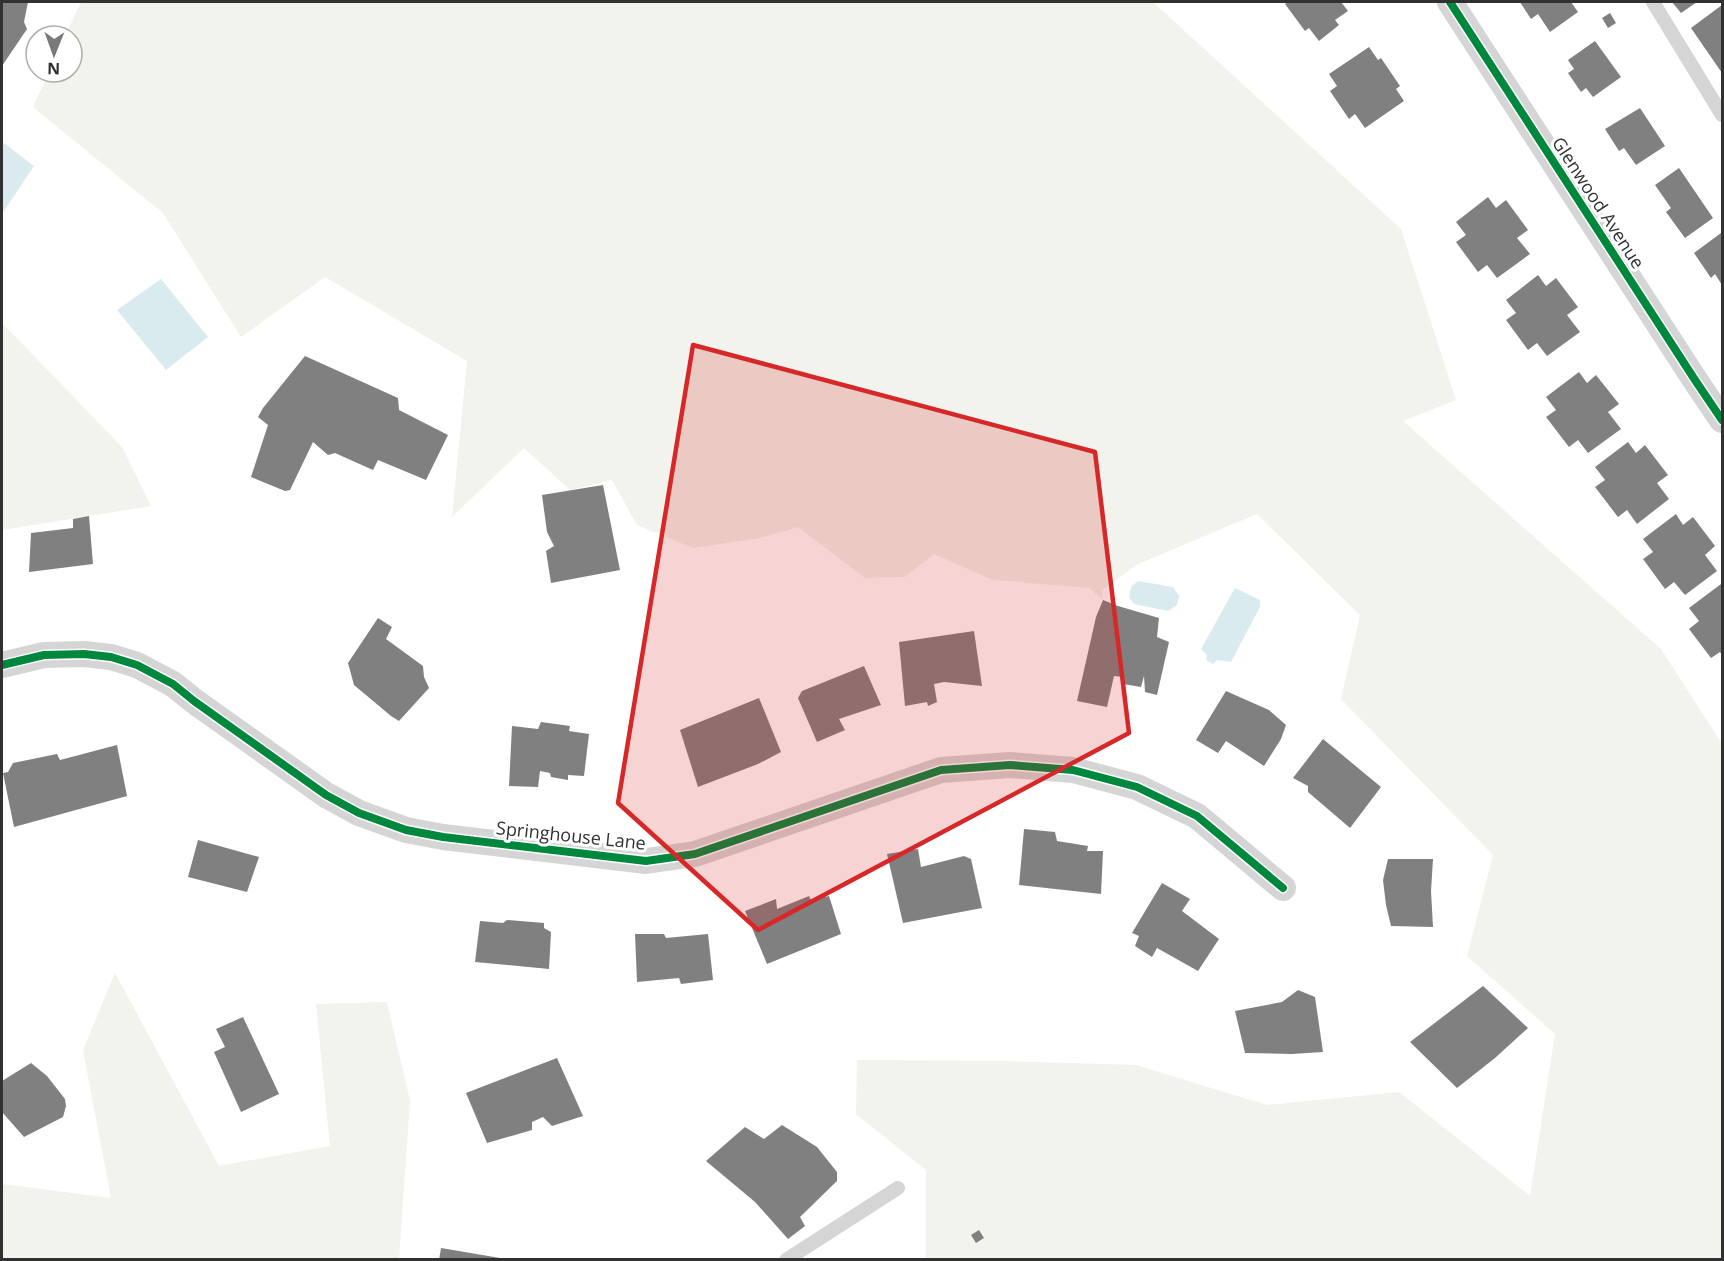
<svg xmlns="http://www.w3.org/2000/svg" width="1724" height="1261" font-family="'Open Sans',sans-serif">
<style>
.green{fill:#f1f3ec}
.water{fill:#daebf0}
.building{fill:#808080}
.lines{fill:none;stroke-linecap:round;stroke-linejoin:round}
.service{stroke:#d5d5d5;stroke-width:14}
.minor{stroke:#d5d5d5;stroke-width:26}
.cycleway-casing{stroke:#fff;stroke-width:11}
.cycleway{stroke:#00873e;stroke-width:8}
.marked{fill:#d62828;fill-opacity:0.2;stroke:#d62828;stroke-width:4.5;stroke-linejoin:round}
.labels{text-anchor:middle;stroke-width:6;stroke-linejoin:round;paint-order:stroke}
.street-label{font-size:18px;fill:#313131;stroke:#fff}
</style>
<rect width="100%" height="100%" fill="#fff"/>
<g class="green">
<polygon points="81,2 1153,2 1401,229 1456,400 1403,421 1661,649 1722,744 1722,1259 926,1259 926,1170 856,1114 857,1060 1001,1061 1136,1065 1267,1105 1399,1092 1530,1196 1555,1034 1467,956 1493,855 1341,699 1360,615 1257,514 1138,564 1102,590 1103,600 1089,588 993,580 934,554 905,577 865,578 798,527 760,538 693,548 637,525 612,480 570,490 524,448 452,517 467,361 325,277 241,337 163,213 33,107 49,72 72,72 72,36 65,36"/>
<polygon points="2,323 122,447 151,506 2,530"/>
<polygon points="115,973 219,1166 330,1146 316,1004 387,1002 410,1101 399,1259 2,1259 2,1184 111,1198 83,1050"/>
</g>
<g class="water">
<polygon points="4,143 34,166 2,214 2,148"/>
<polygon points="161,279 208,337 166,370 117,310"/>
<polygon points="1138,581 1173,587 1179,596 1177,605 1168,611 1134,604 1129,597 1131,587"/>
<polygon points="1235,588 1260,600 1260,607 1231,662 1217,660 1213,664 1206,660 1207,655 1201,649"/>
</g>
<g class="building">
<polygon points="2,2 28,2 24,22 27,29 2,66"/>
<polygon points="1288,2 1341,2 1348,11 1335,20 1339,25 1319,41 1309,28 1305,31 1285,4"/>
<polygon points="1520,2 1571,2 1578,12 1550,32 1538,14 1531,19"/>
<polygon points="1672,2 1697,2 1681,13"/>
<polygon points="1722,5 1722,73 1691,28"/>
<polygon points="1610,13 1616,23 1608,28 1602,18"/>
<polygon points="1595,41 1621,77 1593,97 1586,88 1581,92 1568,73 1574,69 1568,60"/>
<polygon points="1369,47 1378,60 1381,58 1400,86 1396,89 1404,101 1365,128 1355,114 1349,119 1330,91 1337,86 1329,74"/>
<polygon points="1640,108 1665,146 1636,165 1624,148 1619,151 1605,129"/>
<polygon points="1679,168 1713,218 1685,238 1666,212 1671,208 1655,185"/>
<polygon points="1488,197 1496,208 1506,200 1528,230 1517,238 1530,254 1497,278 1487,265 1478,272 1456,242 1466,235 1456,222"/>
<polygon points="1721,233 1722,235 1722,285 1715,274 1711,278 1694,253"/>
<polygon points="1538,275 1546,286 1556,278 1578,307 1567,315 1580,332 1547,356 1537,343 1528,350 1506,320 1516,313 1506,300"/>
<polygon points="305,356 398,398 399,410 448,435 426,480 378,460 373,470 335,453 328,455 313,442 290,490 285,491 251,477 268,425 258,417 263,408"/>
<polygon points="1579,372 1587,383 1596,375 1619,404 1608,412 1621,429 1588,453 1578,440 1569,447 1546,417 1556,410 1546,397"/>
<polygon points="1628,442 1636,453 1645,445 1668,475 1657,483 1669,499 1637,524 1627,510 1618,517 1595,487 1605,480 1595,467"/>
<polygon points="603,485 620,570 551,583 546,551 554,546 547,532 542,495"/>
<polygon points="1676,514 1683,525 1693,517 1715,546 1705,555 1717,571 1685,595 1674,582 1665,589 1643,559 1653,552 1643,539"/>
<polygon points="89,516 93,564 29,572 31,533 73,528 73,519"/>
<polygon points="1721,584 1722,655 1720,652 1711,658 1689,629 1699,621 1689,608"/>
<polygon points="1103,600 1118,606 1159,618 1157,637 1169,642 1157,695 1145,692 1144,676 1141,687 1123,684 1123,677 1114,676 1107,707 1077,701 1096,617"/>
<polygon points="378,618 392,627 386,639 423,666 424,677 429,688 399,721 391,716 354,685 348,663"/>
<polygon points="974,631 982,686 944,682 934,684 937,702 928,706 927,702 905,706 899,642"/>
<polygon points="864,666 881,705 839,719 845,730 817,742 798,698 802,691"/>
<polygon points="1226,691 1269,710 1286,725 1281,739 1264,766 1226,741 1218,753 1196,740"/>
<polygon points="759,698 781,752 758,764 698,787 680,730"/>
<polygon points="541,722 570,726 569,731 589,734 584,776 568,775 568,780 551,777 550,773 540,771 538,787 509,786 512,726 538,729"/>
<polygon points="1323,739 1381,787 1350,828 1308,792 1308,786 1293,778"/>
<polygon points="117,745 127,796 14,827 3,773 8,772 13,763 57,754 60,760"/>
<polygon points="1024,829 1055,832 1057,841 1088,846 1087,851 1103,851 1101,894 1019,885"/>
<polygon points="198,840 259,857 247,892 188,877"/>
<polygon points="918,849 921,867 964,856 971,859 982,908 903,923 887,854"/>
<polygon points="1388,859 1433,859 1431,891 1433,927 1391,926 1386,905 1383,880"/>
<polygon points="1162,883 1190,899 1182,911 1219,939 1198,971 1157,948 1152,957 1135,946 1139,936 1132,933"/>
<polygon points="809,896 811,900 829,896 841,934 767,964 745,911 776,899 777,909"/>
<polygon points="507,920 544,923 544,928 551,932 549,969 475,962 480,921 503,923"/>
<polygon points="635,934 664,934 666,938 708,934 713,980 681,984 679,978 637,982"/>
<polygon points="1483,986 1528,1028 1495,1058 1457,1088 1410,1042"/>
<polygon points="1298,990 1315,997 1323,1052 1292,1054 1245,1053 1235,1011 1282,1002"/>
<polygon points="243,1017 279,1094 241,1112 214,1052 225,1047 216,1029"/>
<polygon points="557,1058 583,1116 552,1126 543,1117 532,1122 532,1130 487,1143 466,1093"/>
<polygon points="31,1063 47,1076 65,1099 66,1106 63,1117 24,1137 2,1112 2,1081"/>
<polygon points="782,1125 817,1147 837,1172 837,1181 800,1217 805,1226 788,1239 755,1202 706,1161 745,1127 764,1139"/>
<polygon points="979,1230 984,1238 976,1243 971,1235"/>
<polygon points="441,1248 500,1258 500,1260 439,1260"/>
</g>
<g class="lines">
<g class="service">
<polyline points="1653,2 1722,115"/>
<polyline points="786,1260 898,1188"/>
</g>
<g class="minor">
<polyline points="1450,2 1695,380 1722,420"/>
<polyline points="2,665 44,655 84,654 111,657 137,665 173,684 194,701 326,795 359,813 406,830 443,837 646,861 695,854 941,770 1010,765 1073,770 1137,787 1197,816 1283,888"/>
</g>
<defs>
<g id="cycleway">
<polyline points="1450,2 1695,380 1722,420"/>
<polyline points="2,665 44,655 84,654 111,657 137,665 173,684 194,701 326,795 359,813 406,830 443,837 646,861 695,854 941,770 1010,765 1073,770 1137,787 1197,816 1283,888"/>
</g>
</defs>
<use href="#cycleway" class="cycleway-casing"/>
<use href="#cycleway" class="cycleway"/>
</g>
<path class="marked" d="M693,345L1095,452L1129,733L758,930L618,803Z"/>
<g class="labels">
<g class="street-label">
<text transform="translate(1598 203) rotate(57)" y="6">Glenwood Avenue</text>
<text transform="translate(571 836) rotate(6)" y="6">Springhouse Lane</text>
</g>
</g>
<rect width="1724" height="1261" fill="none" stroke="#313131" stroke-width="6"/>
<g transform="translate(54 54) rotate(181)"><circle r="28" fill="#ffffff" stroke="#adadad" stroke-width="1.5"/>
<path d="M0-4.5L10 22L0 15L-10 22Z" fill="#797979"/>
<text y="-9" font-size="16" font-weight="bold" text-anchor="middle" fill="#313131">N</text>
</g>
</svg>
